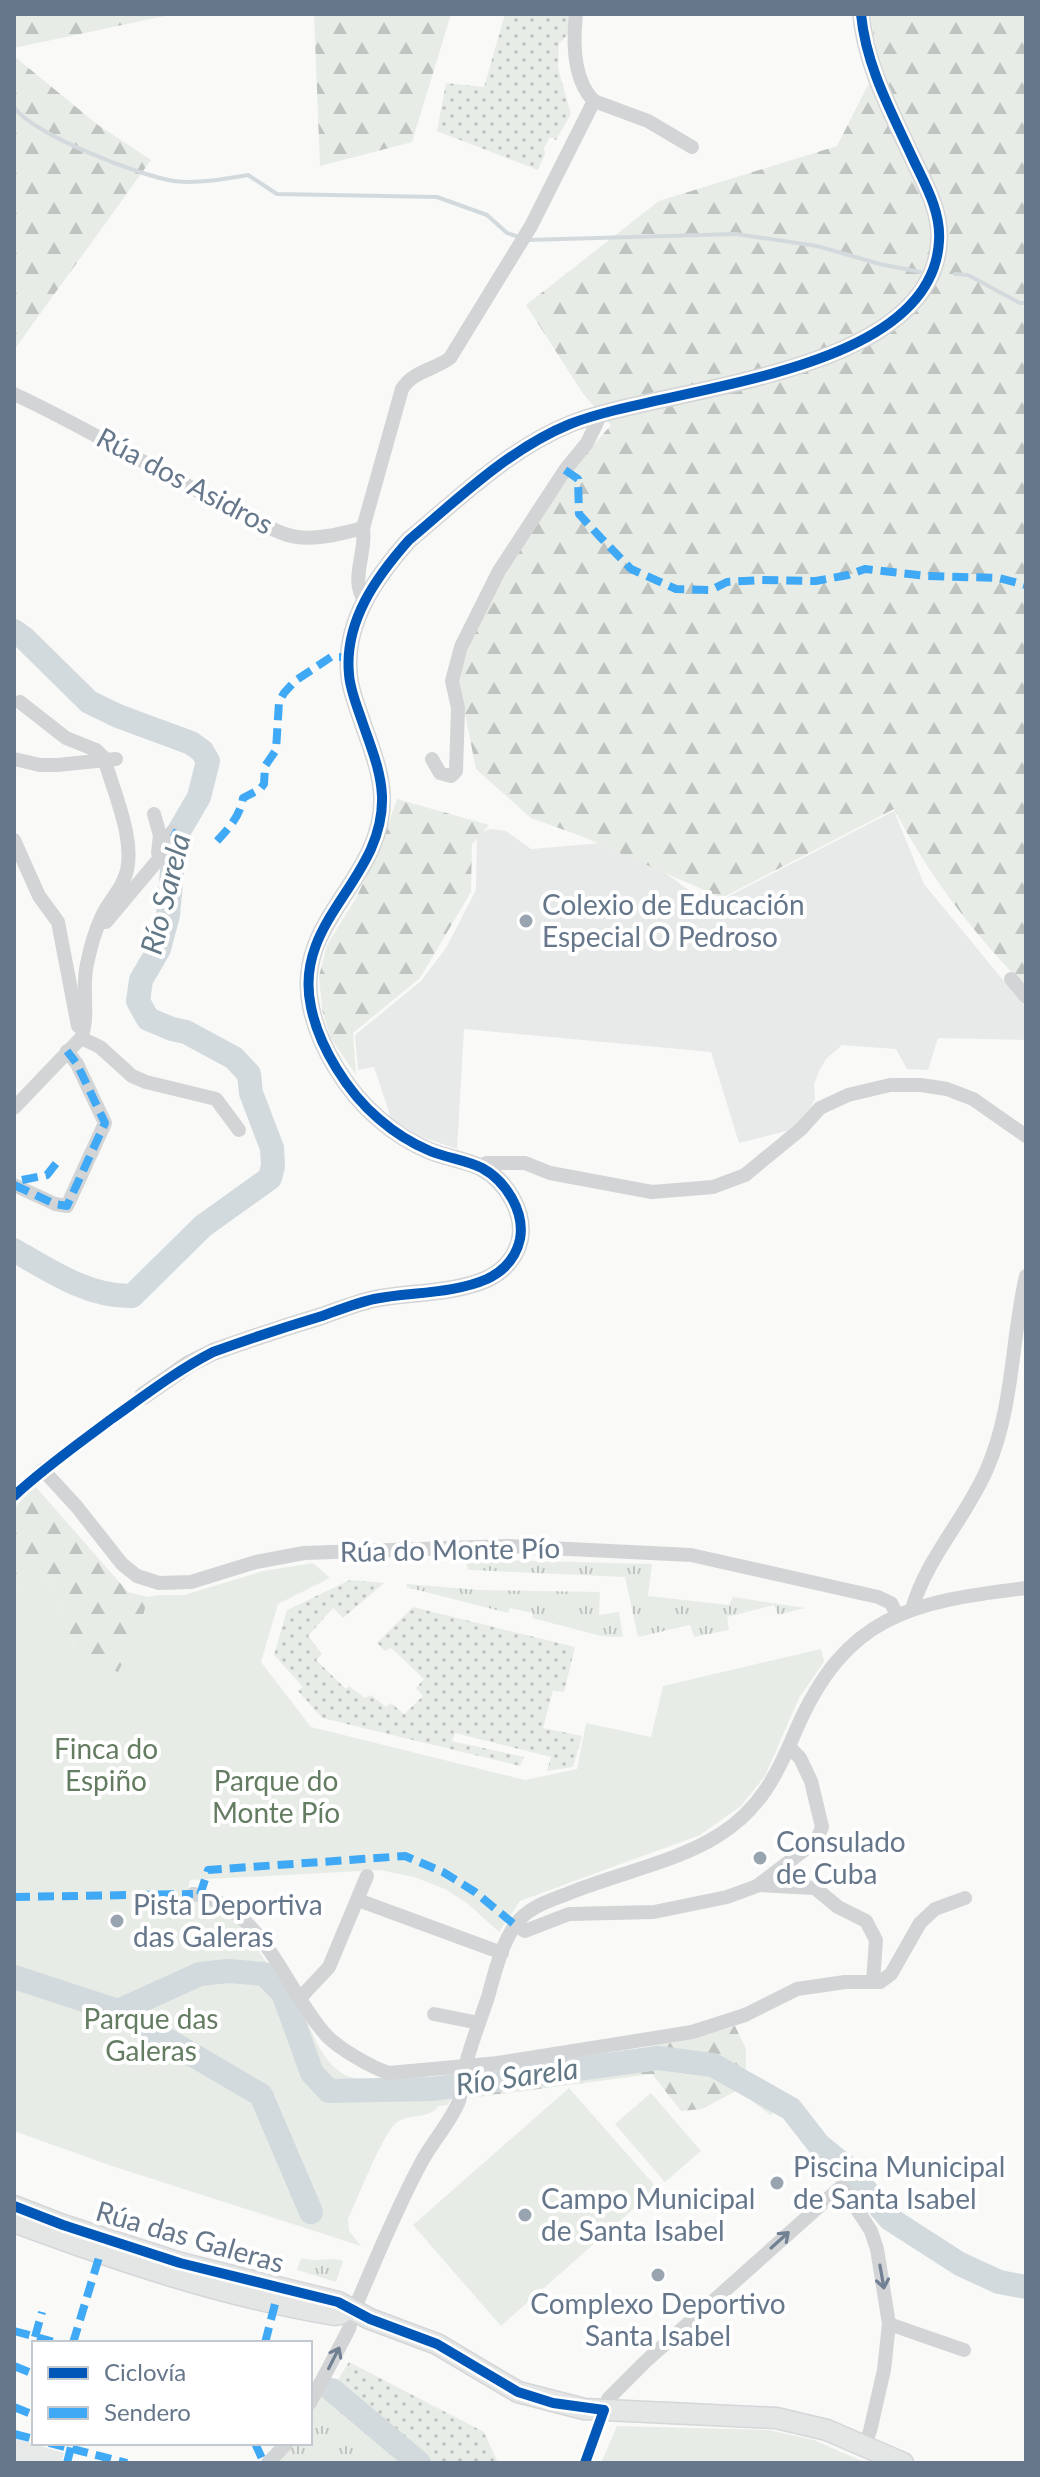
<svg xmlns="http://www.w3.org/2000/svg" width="1040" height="2477" font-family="Lato,sans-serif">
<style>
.built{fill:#e8e9e9}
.grass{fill:url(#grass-tufts)}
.forest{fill:url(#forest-firs)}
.park{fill:#e8ece6}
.garden{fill:url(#garden-dots)}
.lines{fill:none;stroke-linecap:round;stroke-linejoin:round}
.stream{stroke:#d3dade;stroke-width:4}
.river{stroke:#d3dade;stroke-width:24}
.secondary-casing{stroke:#d4d6d8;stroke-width:23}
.minor{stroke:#d3d4d5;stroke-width:14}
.tertiary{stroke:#d3d4d5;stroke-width:18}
.secondary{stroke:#e4e5e5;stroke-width:20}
.quiet{stroke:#3fa9f5;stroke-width:8;stroke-dasharray:16 8;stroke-linecap:butt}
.cycleway-casing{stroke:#fff;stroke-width:15}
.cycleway{stroke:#0057b8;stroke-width:10}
.oneway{stroke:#718092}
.poi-dot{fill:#99a4b1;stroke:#fff;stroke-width:3}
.labels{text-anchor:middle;stroke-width:8;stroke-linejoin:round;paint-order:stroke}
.street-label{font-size:28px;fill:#66778b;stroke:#fff}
.poi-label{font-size:28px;fill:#66778b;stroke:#fff;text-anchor:start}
.park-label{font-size:28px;fill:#647c62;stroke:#fff}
.water-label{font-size:30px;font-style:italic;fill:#637886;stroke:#fff}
</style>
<defs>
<pattern id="grass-tufts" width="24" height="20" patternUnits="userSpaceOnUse" patternTransform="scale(2)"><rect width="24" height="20" fill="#e8ece6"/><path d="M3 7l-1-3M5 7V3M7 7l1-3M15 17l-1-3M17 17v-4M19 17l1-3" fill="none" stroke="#c0c4c0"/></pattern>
<pattern id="forest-firs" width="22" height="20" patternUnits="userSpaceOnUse" patternTransform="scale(2)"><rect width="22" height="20" fill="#e8ece6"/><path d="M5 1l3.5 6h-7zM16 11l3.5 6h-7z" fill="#c0c4c0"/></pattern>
<pattern id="garden-dots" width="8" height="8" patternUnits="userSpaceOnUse" patternTransform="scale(2)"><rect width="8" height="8" fill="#e8ece6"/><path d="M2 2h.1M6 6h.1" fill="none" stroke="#c0c4c0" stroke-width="1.8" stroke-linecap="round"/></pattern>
</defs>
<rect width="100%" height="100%" fill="#f9f9f8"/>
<g class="built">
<polygon points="894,811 924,884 1026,1008 1026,1040 938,1038 928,1070 907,1069 896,1049 842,1045 826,1059 819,1071 814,1085 815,1099 805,1118 790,1130 739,1143 711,1052 464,1029 457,1149 419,1136 391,1118 374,1067 358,1070 355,1035 421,981 446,948 476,890 477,834 491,829 506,831 531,849 602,843 645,858 690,891 696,913"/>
<polygon points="14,2438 64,2453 61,2463 14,2463"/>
</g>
<g class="grass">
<polygon points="463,1559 652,1564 648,1596 729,1605 733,1597 805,1608 778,1615 774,1605 727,1617 729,1630 694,1637 690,1625 638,1637 625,1577 469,1570"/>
<polygon points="407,1584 479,1590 600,1592 599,1615 619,1612 623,1637 601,1636 532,1618 533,1613 510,1608 508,1613 406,1587"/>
<path d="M301,2258C320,2263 327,2256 343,2261L336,2282L297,2270Z"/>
<polygon points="321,2392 331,2393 415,2463 276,2463 296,2443 310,2443 310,2415"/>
</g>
<g class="forest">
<polygon points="14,14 174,14 14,48"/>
<polygon points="314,14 451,14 412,142 320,166"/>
<path d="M870,14H1026V987C973,933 929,876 894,809L722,898L581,836L531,818L476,769L458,679L472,639L522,543L578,463L611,425L584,395L526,305L659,201L837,146L869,83L933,182C906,125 879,78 870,14Z"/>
<polygon points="14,56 98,125 151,160 14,350"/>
<polygon points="397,799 489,825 472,844 471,892 420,978 353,1033 356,1075 330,1037 322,1009 319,976 327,945 356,898 380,848"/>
<polygon points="35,1486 128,1592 148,1597 141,1625 215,1737 77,1653 49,1577 14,1590 14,1508"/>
<path d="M735,2026L746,2049V2075L782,2108L770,2115L738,2090L702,2109L681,2111L652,2074L470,2098L468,2094L469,2076C558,2059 649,2052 735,2026Z"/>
</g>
<g class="park">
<path d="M313,1563L330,1578L278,1604L261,1662L311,1727L525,1780L577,1769L586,1723L651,1737L663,1686L821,1649L824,1662L799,1698L765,1776L741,1806L700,1835L520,1901L499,1932L467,1903L445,1889L414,1877L380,1870L190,1880L188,1890C213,1903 232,1915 250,1938C256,1945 261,1957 268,1963C278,1973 288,1982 295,1995C309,2019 316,2057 342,2073C371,2092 436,2066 455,2082V2095L447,2105L439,2106C427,2121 407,2112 395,2124C382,2136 357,2200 348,2219L349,2231L361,2246L109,2165L14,2131V1590L49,1577L77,1653L118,1672L141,1625L148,1597L158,1595H184L263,1571Z"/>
<polygon points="569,2088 657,2188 501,2326 413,2225"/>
<polygon points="651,2093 701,2151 665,2182 615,2124"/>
<polygon points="617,2426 769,2430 814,2440 866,2463 601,2463"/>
</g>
<g class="garden">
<polygon points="505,14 572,14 572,30 559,44 558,68 571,114 556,140 550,137 544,148 545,154 538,170 437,131 446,83 484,87"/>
<polygon points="350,1580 384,1583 343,1618 333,1608 308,1636 322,1654 316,1660 346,1689 349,1686 365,1698 371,1695 386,1707 391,1703 404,1714 423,1696 416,1688 424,1679 391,1648 385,1651 377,1643 413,1607 575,1647 564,1692 553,1690 543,1728 582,1736 573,1767 547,1771 551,1757 455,1733 452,1741 524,1757 520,1766 322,1718 298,1691 303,1687 274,1655 287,1610"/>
<polygon points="349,2362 484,2432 498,2463 424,2463 422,2456 334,2386"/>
</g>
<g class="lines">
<g class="stream">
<path d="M14,107C34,135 140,176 174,181C198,184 225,179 248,175L277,194L437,197L487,215L507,233L519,237"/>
<polyline points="527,240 736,234 817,246 880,264 920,272"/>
<polyline points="955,274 968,275 1020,303 1026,303"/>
</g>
<g class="river">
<path d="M14,631L24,638L89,702L118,716L191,743L202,751L208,761L199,797L175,838L168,915L159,949L141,980L138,1001L148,1019L172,1029L186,1032L234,1058L249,1074L251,1093L272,1148L273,1166L270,1178L203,1226L132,1296C89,1297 50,1271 14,1250"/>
<polyline points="14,1977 118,2011 200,1974 228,1971 264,1974 283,1993 312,2073 329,2091 432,2089 658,2058 713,2065 791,2109 819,2145 846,2167 890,2219 960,2264 999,2282 1026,2287"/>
<polyline points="118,2011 261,2095 311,2212"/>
<polyline points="332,2390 419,2463"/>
</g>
<defs>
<g id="secondary">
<polyline points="14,2206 63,2225 180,2263 338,2302 370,2319 437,2344 518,2392 584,2409 776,2418 827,2430 903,2463"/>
<path d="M14,2222C118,2261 226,2297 335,2315L341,2314"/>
</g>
</defs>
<use href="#secondary" class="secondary-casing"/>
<g class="minor">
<path d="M576,14C573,41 573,80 594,101L648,121L692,147"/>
<path d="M14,394C92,430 164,476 241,513C259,521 277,534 297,537C319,540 343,533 363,528"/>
<path d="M365,601C349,580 367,553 363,528L402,389C413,371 434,370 450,358L531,226L594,101"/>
<polyline points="14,759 40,765 57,765 116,759"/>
<polyline points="432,759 440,773 451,776 456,771 458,708 452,681 461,647 499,571 565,470 587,443 602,412"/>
<polyline points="154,814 160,835 158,853"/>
<polyline points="14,840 39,896 58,922 78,1026"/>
<polyline points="106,922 163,854 172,832"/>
<polyline points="1011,979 1026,997"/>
<polyline points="81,1038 100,1047 132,1076 146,1082 216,1099 239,1130"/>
<path d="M14,1108L81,1038C90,1015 81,988 87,964C90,949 95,931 102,916C108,903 119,892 124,879C139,846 113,791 104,758L96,750L66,738L20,702"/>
<polyline points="482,1168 486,1163 525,1163 550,1173 652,1192 713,1187 745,1175 801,1129 820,1108 848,1095 890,1085 921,1085 947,1089 973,1099 1026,1136"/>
<polyline points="14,1185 55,1204 67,1206 105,1123 77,1064 67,1051"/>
<polyline points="43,1470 77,1507 122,1564 137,1576 159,1583 191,1582 256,1562 304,1553 508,1546 691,1555 878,1597 891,1603 897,1615"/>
<polyline points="14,1496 43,1470 143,1396"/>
<path d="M912,1609C927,1557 966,1518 987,1469C1014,1407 1011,1340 1026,1276"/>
<polyline points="759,1885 815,1888 838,1907 866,1921 876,1940 873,1982"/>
<path d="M193,1894C263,1906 284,1988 326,2035C338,2048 372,2068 389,2073L498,2063L692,2032L745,2015L797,1989L845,1982H880L891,1974L920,1923L935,1909L965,1898"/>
<polyline points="358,1900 502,1953"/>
<polyline points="515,1925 525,1931 569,1914 654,1912 727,1897 757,1886 807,1848 818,1837 822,1827 811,1781 800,1758 789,1747"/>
<polyline points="301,1997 329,1967 367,1876"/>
<polyline points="434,2014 479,2023"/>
<polyline points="889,2324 964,2350"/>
<path d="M310,2403L349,2329L353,2312C375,2262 395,2211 421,2163C432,2142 450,2123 459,2101C462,2092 462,2081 464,2071C470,2046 480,2021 488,1997C495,1972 501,1945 516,1924C528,1907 549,1901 567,1894C615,1874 677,1862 719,1835C760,1810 778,1773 796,1730C846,1615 910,1602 1026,1588"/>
<polyline points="268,2463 287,2443"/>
<polyline points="585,2463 608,2399 646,2361 842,2186 871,2231 877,2249 889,2324 884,2370 870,2431 864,2446"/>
</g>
<path class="tertiary" d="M143,1396L189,1364L213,1352C249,1339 285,1327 322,1316C339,1310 356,1303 374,1299C410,1292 453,1294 487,1279C504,1271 516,1257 520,1239C525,1212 506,1181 482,1168C466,1160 447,1158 430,1151C411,1143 395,1133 379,1119C348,1093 319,1047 311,1007C292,920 385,880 382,796C381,770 370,745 362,721C357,706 350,690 349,674C344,622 376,577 409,540C459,498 509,449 570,424C664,386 932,377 939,241C941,212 926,186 914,161C892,113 866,67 861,14"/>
<use href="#secondary" class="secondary"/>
<g class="quiet">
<polyline points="565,470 578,479 579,514 601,538 631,569 676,589 711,590 727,582 761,580 816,581 848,575 865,569 927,576 999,578 1026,585"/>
<polyline points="172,832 186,840"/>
<path d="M217,841C229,828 240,816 243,798L260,789L264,784L265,766L276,750L279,702L284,693L295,681L331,657H348"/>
<polyline points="22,1180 47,1175 58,1161"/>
<polyline points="14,1185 55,1204 67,1206 105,1123 77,1064 67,1051"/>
<polyline points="200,1895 208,1870 405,1856 443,1872 475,1892 515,1925"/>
<polyline points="14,1897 193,1894"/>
<polyline points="14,2331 58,2343"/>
<polyline points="35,2337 42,2312"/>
<polyline points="73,2343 100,2254"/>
<polyline points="265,2343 275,2304"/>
<polyline points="14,2366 34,2374"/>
<polyline points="14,2407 34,2415"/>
<polyline points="14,2434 34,2439"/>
<polyline points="49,2443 127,2463"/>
<polyline points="255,2443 264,2463"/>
<polyline points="67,2463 71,2447"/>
</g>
<defs>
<g id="cycleway">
<path d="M14,1496C44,1468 77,1445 110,1420C144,1396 176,1371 213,1352C249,1339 285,1327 322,1316C339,1310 356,1303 374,1299C410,1292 453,1294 487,1279C504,1271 516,1257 520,1239C525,1212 506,1181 482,1168C466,1160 447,1158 430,1151C411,1143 395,1133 379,1119C348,1093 319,1047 311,1007C292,920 385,880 382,796C381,770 370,745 362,721C357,706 350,690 349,674C344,622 376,577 409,540C459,498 509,449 570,424C664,386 932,377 939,241C941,212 926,186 914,161C892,113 866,67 861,14"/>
<polyline points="14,2206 63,2225 180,2263 338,2302 370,2319 437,2344 518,2392 553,2403 604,2410 585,2463"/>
</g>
</defs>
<use href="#cycleway" class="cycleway-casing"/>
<use href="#cycleway" class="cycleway"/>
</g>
<defs><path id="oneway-shaft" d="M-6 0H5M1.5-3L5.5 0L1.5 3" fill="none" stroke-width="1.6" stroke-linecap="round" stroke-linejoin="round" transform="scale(2)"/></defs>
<g class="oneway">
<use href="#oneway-shaft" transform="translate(780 2240) rotate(-42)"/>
<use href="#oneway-shaft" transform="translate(882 2277) rotate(80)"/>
<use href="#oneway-shaft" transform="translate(334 2358) rotate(-63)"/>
</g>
<g class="poi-dot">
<circle cx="526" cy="921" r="8"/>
<circle cx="760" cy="1858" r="8"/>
<circle cx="117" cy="1921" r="8"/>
<circle cx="777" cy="2183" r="8"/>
<circle cx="525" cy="2215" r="8"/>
<circle cx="658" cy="2275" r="8"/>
</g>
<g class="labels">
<g class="street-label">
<text transform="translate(185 481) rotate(28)" y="10">Rúa dos Asidros</text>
<text transform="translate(450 1550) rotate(-1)" y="10">Rúa do Monte Pío</text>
<text transform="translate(190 2237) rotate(16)" y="10">Rúa das Galeras</text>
</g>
<g class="poi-label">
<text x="542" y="915">Colexio de Educación<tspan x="542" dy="32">Especial O Pedroso</tspan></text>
<text x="776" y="1852">Consulado<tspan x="776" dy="32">de Cuba</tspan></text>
<text x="133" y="1915">Pista Deportiva<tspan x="133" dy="32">das Galeras</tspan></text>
<text x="793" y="2177">Piscina Municipal<tspan x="793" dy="32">de Santa Isabel</tspan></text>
<text x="541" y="2209">Campo Municipal<tspan x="541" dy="32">de Santa Isabel</tspan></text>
<text x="658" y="2314" text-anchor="middle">Complexo Deportivo<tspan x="658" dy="32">Santa Isabel</tspan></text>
</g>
<g class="park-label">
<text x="106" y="1759">Finca do<tspan x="106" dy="32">Espiño</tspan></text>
<text x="276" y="1791">Parque do<tspan x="276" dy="32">Monte Pío</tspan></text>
<text x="151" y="2029">Parque das<tspan x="151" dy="32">Galeras</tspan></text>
</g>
<g class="water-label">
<text transform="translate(166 894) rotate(-76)" y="10">Río Sarela</text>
<text transform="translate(517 2077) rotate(-8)" y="10">Río Sarela</text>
</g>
</g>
<rect width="1040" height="2477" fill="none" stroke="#66778b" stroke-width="32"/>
<rect x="32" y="2341" width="280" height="104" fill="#ffffff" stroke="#c2c9d1" stroke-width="2"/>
<rect x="48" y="2367" width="40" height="12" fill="#0057b8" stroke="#c2c9d1" stroke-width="2"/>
<text x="104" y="2381" font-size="24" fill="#66778b">Ciclovía</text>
<rect x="48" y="2407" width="40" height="12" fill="#3fa9f5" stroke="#c2c9d1" stroke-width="2"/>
<text x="104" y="2421" font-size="24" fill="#66778b">Sendero</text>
</svg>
